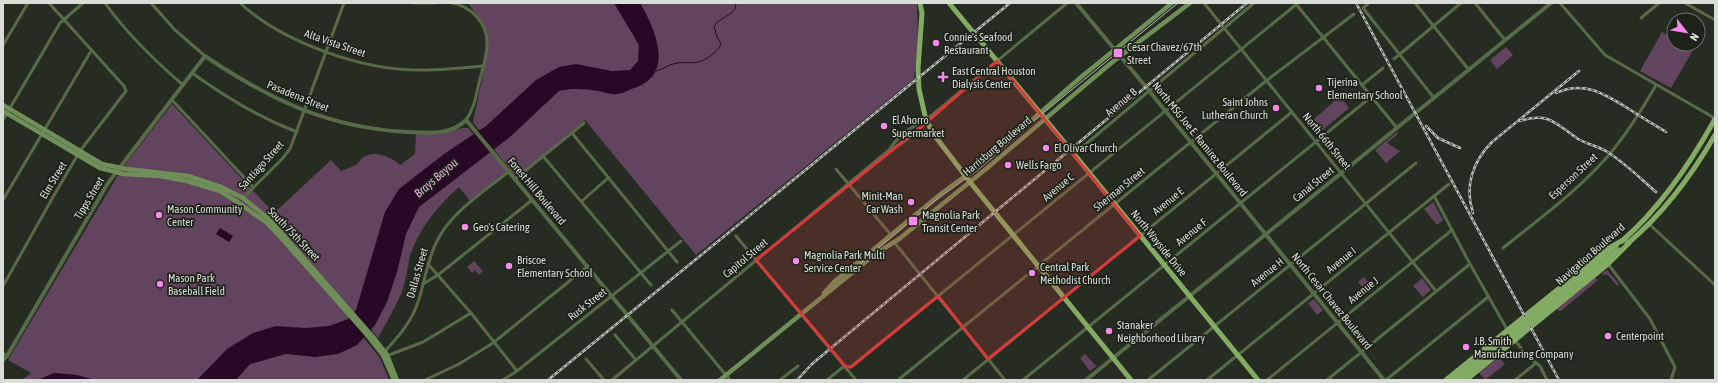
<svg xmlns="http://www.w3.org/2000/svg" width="1718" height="383" font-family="'Asap Condensed',sans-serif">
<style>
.green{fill:#62445e}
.water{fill:#270825}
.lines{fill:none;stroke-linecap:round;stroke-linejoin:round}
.stream{stroke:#270825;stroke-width:1}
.minor{stroke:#576b48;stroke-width:3}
.tertiary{stroke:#576b48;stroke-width:4}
.secondary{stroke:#708f58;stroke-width:4.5}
.primary{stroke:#83ab63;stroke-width:5}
.tram{stroke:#b9beb7;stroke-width:1}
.rail-casing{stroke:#b9beb7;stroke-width:2.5}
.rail{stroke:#1d2219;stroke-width:1;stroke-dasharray:3;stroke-linecap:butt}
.primary-bridge{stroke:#83ab63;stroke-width:5}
.marked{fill:#d63a3a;fill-opacity:0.2;stroke:#d63a3a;stroke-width:3;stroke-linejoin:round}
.poi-dot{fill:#f788ec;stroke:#1d2219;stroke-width:1.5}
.labels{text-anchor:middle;stroke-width:3.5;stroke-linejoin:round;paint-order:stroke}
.poi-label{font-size:11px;fill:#d9ddd7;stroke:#1d2219;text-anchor:start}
.street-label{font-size:11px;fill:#d9ddd7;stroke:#1d2219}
.water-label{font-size:12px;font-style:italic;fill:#e8ade1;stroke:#1d2219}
</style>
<rect width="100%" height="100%" fill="#262c22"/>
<g class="green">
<polygon points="468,3 917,3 918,40 914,79 696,255 585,120 519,175 514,175 473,122 486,60 488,41 482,22"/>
<polygon points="1662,32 1674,39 1674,44 1683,44 1693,50 1671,88 1640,71"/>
<polygon points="1506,47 1513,55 1497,69 1490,60"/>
<polygon points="1340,96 1349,108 1318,134 1311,125 1313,120"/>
<path d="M172,104L274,213L331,160L341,171C346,169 351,167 356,165C358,163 360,160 362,158C373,149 392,157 400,165L415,154L416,134H441L462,128H468L505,169V172L470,201L459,187C437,207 419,228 410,256C407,268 406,281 402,292C395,308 386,323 378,338L356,310L348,319L380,358L389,380H40V379L22,380L31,373L8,360L121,170Z"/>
<polygon points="1397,132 1398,134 1387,143 1400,151 1386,163 1375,150"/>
<polygon points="1433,202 1443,220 1437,225 1424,209"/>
<polygon points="474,261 483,271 479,275 475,270 472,273 467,267"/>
<polygon points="1607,270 1619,284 1617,286 1608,275 1601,274"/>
<polygon points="1364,277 1373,289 1368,293 1358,282"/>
<polygon points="1422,278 1431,290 1423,297 1413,286"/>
<polygon points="1595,278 1598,280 1561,311 1557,310 1557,308"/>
<polygon points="1314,299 1323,310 1317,315 1308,303"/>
<polygon points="1085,354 1096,366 1090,371 1080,358"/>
<polygon points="1499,357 1505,364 1485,380 1479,373"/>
</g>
<g class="water">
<path d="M614,3H640C656,30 675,75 634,88C629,90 622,94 617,94C611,95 604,92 598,91C585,89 571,88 559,91L510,137L419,207L406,234L397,272L387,302L375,325L357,345L338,354L315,357L286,354L250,364L236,380H197L227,349L253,333L276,326L306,328L329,326L348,319L356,310L385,212L399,189L444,154L486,126L536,80L559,67L576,64L612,71L630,70L638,61L639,45Z"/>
<polygon points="220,228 233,236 229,242 216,234"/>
<polygon points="54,373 77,375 95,380 37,380"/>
</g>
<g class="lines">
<path class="stream" d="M656,71C661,70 665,67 670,65C689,58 694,70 714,53C717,50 720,48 721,44L717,37L714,26C720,17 733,16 736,6L734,3"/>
<g class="minor">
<path d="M105,3C127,34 154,60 183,85"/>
<polyline points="151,3 175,30 205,56"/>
<path d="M240,3C283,43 364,71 422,70C443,70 463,68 483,66"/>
<polyline points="414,3 435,3"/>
<path d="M452,3C471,6 488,24 487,44C487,57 482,70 479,83C476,96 474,109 466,120"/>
<polyline points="1204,3 1436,291"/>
<polyline points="1369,3 1363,8 1434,98"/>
<polyline points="1415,3 1469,70"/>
<polyline points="1475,3 1505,40"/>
<polyline points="1560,3 1605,55 1711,116 1715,119"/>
<polyline points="1685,3 1715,20"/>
<polyline points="1296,4 1397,128"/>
<polyline points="1641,18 1659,3"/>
<polyline points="3,45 28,3"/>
<polyline points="1394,59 1461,3"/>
<path d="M192,73C226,97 258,117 297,132"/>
<polyline points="1362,85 1383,68"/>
<polyline points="172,100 253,187"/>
<polyline points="3,120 60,23 83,3"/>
<polyline points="572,133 677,262"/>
<path d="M890,149C896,138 913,125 926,120L1067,3"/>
<polyline points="1074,154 1254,3"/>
<polyline points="543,156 651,285"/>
<polyline points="836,169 891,235"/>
<polyline points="515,179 584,123"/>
<polyline points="1434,196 1470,264 1508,331"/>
<polyline points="243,198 282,159 290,149 344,3"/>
<polyline points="3,200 91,51"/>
<polyline points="582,201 608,178"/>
<polyline points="1648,223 1715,285"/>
<polyline points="736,236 856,380"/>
<polyline points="894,242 1005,380"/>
<path d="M1503,248C1534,223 1568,198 1596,169C1620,145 1639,115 1656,85"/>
<polyline points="428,264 471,313 517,371"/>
<polyline points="1608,264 1650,319 1675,367 1671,380"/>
<polyline points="423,284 438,275 532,200"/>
<polyline points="3,286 53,197 80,151 126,91 124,86 49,3"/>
<polyline points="672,310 730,380"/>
<path d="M471,313L423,342L389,355H387L386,350C399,336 412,321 418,302C425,282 427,260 437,241C452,211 484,192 509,171"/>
<polyline points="615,335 636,360"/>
<polyline points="1514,339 1527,356 1540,366 1547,380"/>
<polyline points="586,359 604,380"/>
<polyline points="3,361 7,356"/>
<polyline points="425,380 459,364 493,343 588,266"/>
<polyline points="503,380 517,371 681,241"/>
<path d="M612,380L889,150C902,144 919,133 926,120"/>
<polyline points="780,380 798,366"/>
<polyline points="827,380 843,367 851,367 1298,3"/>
<polyline points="898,380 1266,81 1354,14"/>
<polyline points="963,380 1292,112"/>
<polyline points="1023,380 1371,97"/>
<polyline points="1148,380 1416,163"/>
<polyline points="1207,380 1449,184"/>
<polyline points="1267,380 1452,230"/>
<polyline points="1327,380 1470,264"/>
<polyline points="1386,380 1488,297"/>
<polyline points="1515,380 1536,363"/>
</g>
<g class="tertiary">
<polyline points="1076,3 1146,87 1384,380"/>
<path d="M3,354L7,356L108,183L205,56C270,100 329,128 408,132C428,133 450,136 466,120L681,380"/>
<polyline points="1086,380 1551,3"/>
</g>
<g class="secondary">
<polyline points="3,105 102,164 126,169 188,176 221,187 243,198 270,220 374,338 387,355 397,380"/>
<polyline points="3,111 100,168 124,174 160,176 187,181 220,191 239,203 267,223 284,241 368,336 383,355 394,380"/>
<polyline points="824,293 834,282 942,193 983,163 1080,78 1172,3"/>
<polyline points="720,380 874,255 899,239 986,169 1110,64 1190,3"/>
</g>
<g class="primary">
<polyline points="920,3 922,13 918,69 919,89 926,120 935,136 970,182 1131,380"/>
<polyline points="949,3 1074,154 1258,380"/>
<path d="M1622,241C1661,207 1690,164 1715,119"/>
<path d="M1627,244C1663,214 1692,175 1715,135"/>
<polyline points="1572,283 1616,246"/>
<polyline points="1575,286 1619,250"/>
<polyline points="1446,380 1609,248 1625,239"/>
<polyline points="1452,380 1480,358"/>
<polyline points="1459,380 1483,361"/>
<polyline points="1466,380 1608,264 1629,243"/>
</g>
<polyline class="tram" points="856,267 936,200 979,169 1042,114 1178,3"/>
<defs>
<g id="rail">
<polyline points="1356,3 1559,380"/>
<path d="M1556,93C1584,80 1605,94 1629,109C1641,117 1653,124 1666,132"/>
<path d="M1520,121C1549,111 1557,125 1578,139C1587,144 1597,146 1606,151C1624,162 1640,178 1656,192"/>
<polyline points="1426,126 1438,138 1460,148"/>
<path d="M1473,213C1464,186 1473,161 1492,142L1579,71"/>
<polyline points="548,380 1010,3"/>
<polyline points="797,380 812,364 831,348 1247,3"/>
</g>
</defs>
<use href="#rail" class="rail-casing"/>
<use href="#rail" class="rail"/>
<g class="primary-bridge">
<polyline points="1480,358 1572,283"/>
<polyline points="1483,361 1575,286"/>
</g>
</g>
<path class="marked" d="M997,61L1140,236L988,359L938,296L851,367H846L756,260L922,126Z"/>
<g class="poi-dot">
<circle cx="936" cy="43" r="4"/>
<rect x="1113" y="48" width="10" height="10" rx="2"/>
<path d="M941 71h4v4h4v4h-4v4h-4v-4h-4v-4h4z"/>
<circle cx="1319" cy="88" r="4"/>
<circle cx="1276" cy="108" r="4"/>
<circle cx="884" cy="126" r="4"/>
<circle cx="1046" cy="148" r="4"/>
<circle cx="1008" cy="165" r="4"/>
<circle cx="911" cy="202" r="4"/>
<circle cx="159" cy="215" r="4"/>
<rect x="908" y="216" width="10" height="10" rx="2"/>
<circle cx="465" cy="227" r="4"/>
<circle cx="796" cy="261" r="4"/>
<circle cx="509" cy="266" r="4"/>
<circle cx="1032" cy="273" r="4"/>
<circle cx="160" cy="284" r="4"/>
<circle cx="1109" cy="331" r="4"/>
<circle cx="1608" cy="336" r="4"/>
<circle cx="1466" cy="347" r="4"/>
</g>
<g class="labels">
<g class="poi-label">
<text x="944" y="41">Connie's Seafood<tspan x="944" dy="13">Restaurant</tspan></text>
<text x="1127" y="51">Cesar Chavez/67th<tspan x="1127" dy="13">Street</tspan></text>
<text x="952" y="75">East Central Houston<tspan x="952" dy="13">Dialysis Center</tspan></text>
<text x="1327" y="86">Tijerina<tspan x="1327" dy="13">Elementary School</tspan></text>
<text x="1268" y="106" text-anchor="end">Saint Johns<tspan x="1268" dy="13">Lutheran Church</tspan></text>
<text x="892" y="124">El Ahorro<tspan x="892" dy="13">Supermarket</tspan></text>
<text x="1054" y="152">El Olivar Church</text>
<text x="1016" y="169">Wells Fargo</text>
<text x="903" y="200" text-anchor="end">Minit-Man<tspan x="903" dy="13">Car Wash</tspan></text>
<text x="167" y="213">Mason Community<tspan x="167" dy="13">Center</tspan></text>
<text x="922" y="219">Magnolia Park<tspan x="922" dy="13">Transit Center</tspan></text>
<text x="473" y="231">Geo's Catering</text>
<text x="804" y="259">Magnolia Park Multi<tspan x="804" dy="13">Service Center</tspan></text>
<text x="517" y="264">Briscoe<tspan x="517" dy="13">Elementary School</tspan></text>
<text x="1040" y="271">Central Park<tspan x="1040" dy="13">Methodist Church</tspan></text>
<text x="168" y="282">Mason Park<tspan x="168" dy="13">Baseball Field</tspan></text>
<text x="1117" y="329">Stanaker<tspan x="1117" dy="13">Neighborhood Library</tspan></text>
<text x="1616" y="340">Centerpoint</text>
<text x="1474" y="345">J.B. Smith<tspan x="1474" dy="13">Manufacturing Company</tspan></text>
</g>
<g class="street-label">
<text transform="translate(335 43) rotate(19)" y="4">Alta Vista Street</text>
<text transform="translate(298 96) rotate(22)" y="4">Pasadena Street</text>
<text transform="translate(1121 102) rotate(-40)" y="4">Avenue B</text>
<text transform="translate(1200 139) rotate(51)" y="4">North MSG Joe E. Ramirez Boulevard</text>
<text transform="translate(1327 141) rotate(51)" y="4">North 66th Street</text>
<text transform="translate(997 146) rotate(-40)" y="4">Harrisburg Boulevard</text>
<text transform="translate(261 165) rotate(-48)" y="4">Santiago Street</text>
<text transform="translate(1573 176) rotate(-43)" y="4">Esperson Street</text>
<text transform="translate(53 180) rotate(-59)" y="4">Elm Street</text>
<text transform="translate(1313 184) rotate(-39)" y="4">Canal Street</text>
<text transform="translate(1058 187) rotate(-40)" y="4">Avenue C</text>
<text transform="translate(1119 189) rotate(-39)" y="4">Sherman Street</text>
<text transform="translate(537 191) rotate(50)" y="4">Forest Hill Boulevard</text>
<text transform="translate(89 198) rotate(-59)" y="4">Tipps Street</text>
<text transform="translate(1168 201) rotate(-39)" y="4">Avenue E</text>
<text transform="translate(1191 232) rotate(-39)" y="4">Avenue F</text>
<text transform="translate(294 234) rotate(46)" y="4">South 75th Street</text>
<text transform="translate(1159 243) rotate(51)" y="4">North Wayside Drive</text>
<text transform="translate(1590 254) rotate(-41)" y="4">Navigation Boulevard</text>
<text transform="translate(745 258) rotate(-40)" y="4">Capitol Street</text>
<text transform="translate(1341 260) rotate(-39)" y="4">Avenue I</text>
<text transform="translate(1267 272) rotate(-39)" y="4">Avenue H</text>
<text transform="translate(417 273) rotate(-74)" y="4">Dallas Street</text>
<text transform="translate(1363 290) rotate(-39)" y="4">Avenue J</text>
<text transform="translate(1332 301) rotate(51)" y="4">North Cesar Chavez Boulevard</text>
<text transform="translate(587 304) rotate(-38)" y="4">Rusk Street</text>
</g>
<g class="water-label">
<text transform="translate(436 178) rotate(-41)" y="4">Brays Bayou</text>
</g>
</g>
<rect width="1718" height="383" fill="none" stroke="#d9ddd7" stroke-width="8"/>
<g transform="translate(1686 32) rotate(121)"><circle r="19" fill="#1d2219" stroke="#686d65"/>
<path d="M0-3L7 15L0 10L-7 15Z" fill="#f788ec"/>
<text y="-6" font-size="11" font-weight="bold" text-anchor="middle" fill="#d9ddd7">N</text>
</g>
</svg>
